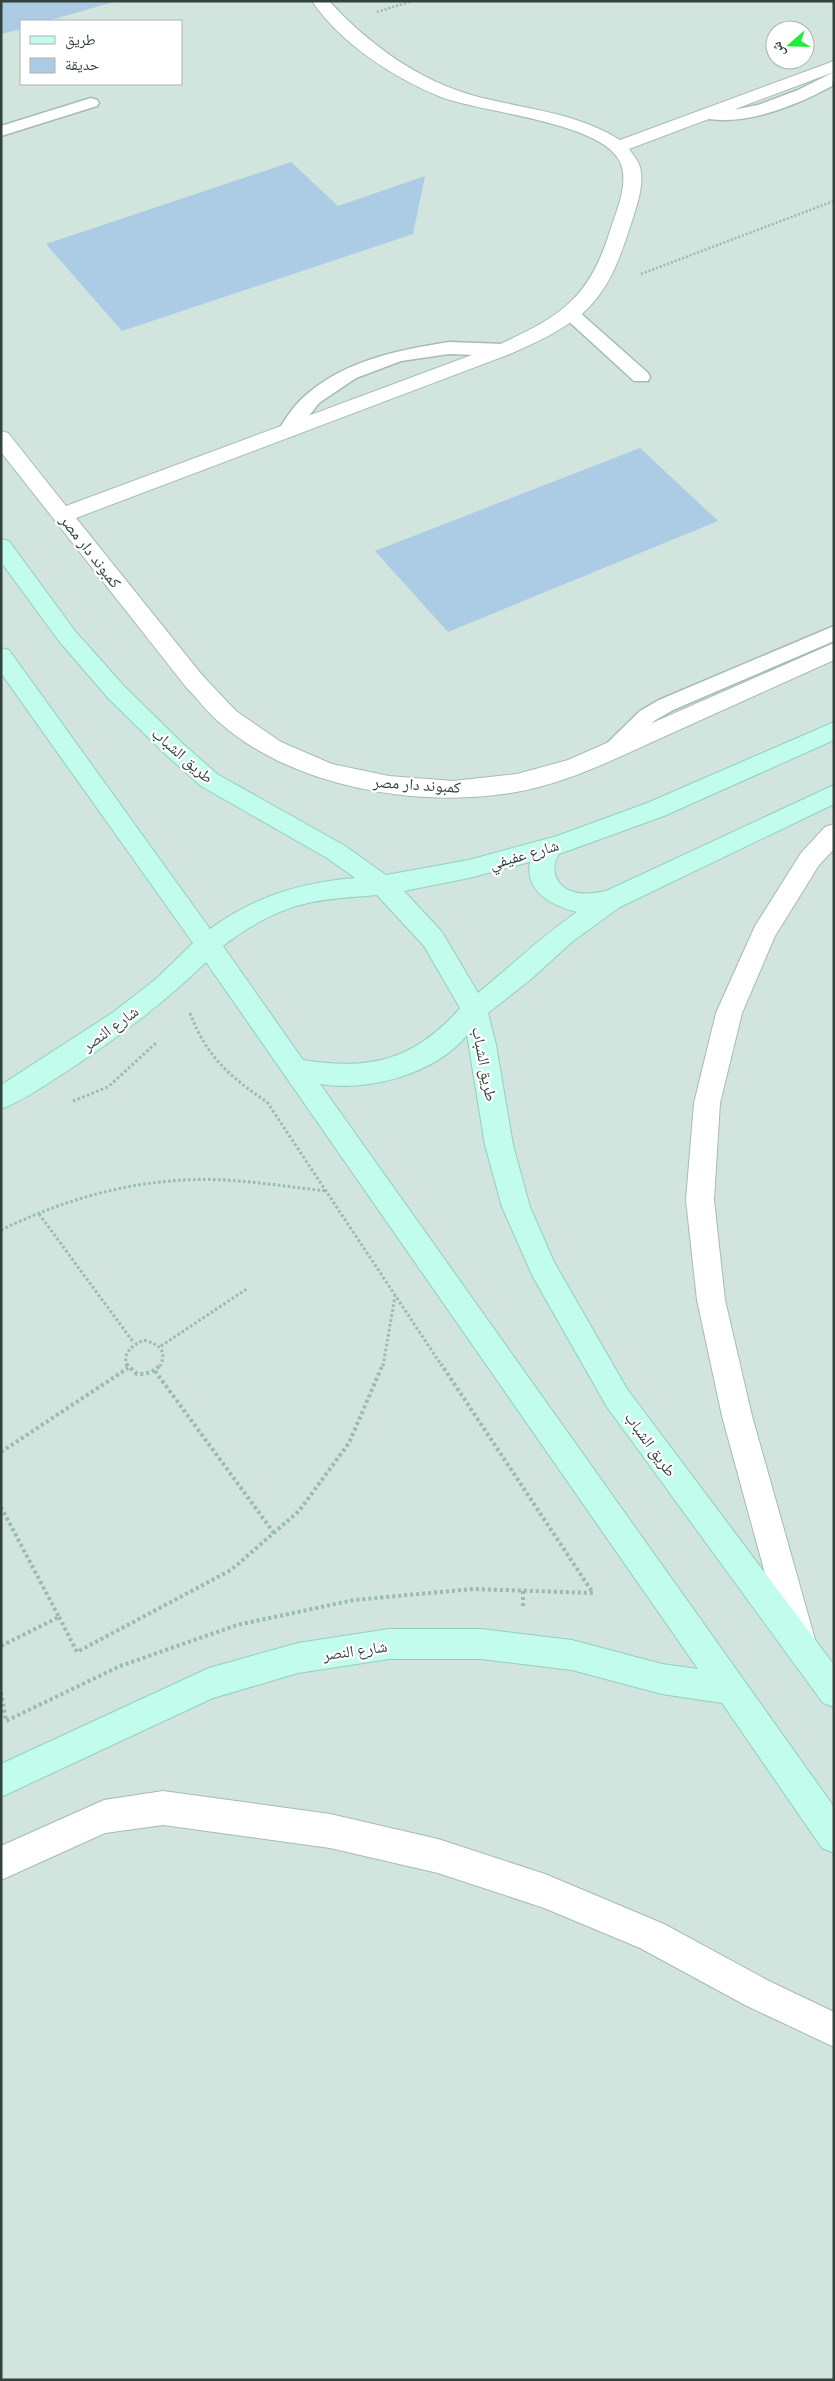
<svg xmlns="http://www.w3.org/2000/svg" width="835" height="2381" font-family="Overpass,'Noto Naskh Arabic',sans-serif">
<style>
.residential{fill:#d1e4de;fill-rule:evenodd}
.green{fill:#accbe4}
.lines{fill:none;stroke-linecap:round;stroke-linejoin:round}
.lane-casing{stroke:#a6bbb4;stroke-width:3}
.street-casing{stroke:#a6bbb4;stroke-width:2}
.secondary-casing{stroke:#94cfbf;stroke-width:2}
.path-far2{stroke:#98bcaf;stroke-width:2.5;stroke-dasharray:2 2;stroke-linecap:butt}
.path-far1{stroke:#98bcaf;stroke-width:3;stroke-dasharray:2.5 2.5;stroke-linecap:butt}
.path{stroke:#98bcaf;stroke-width:4;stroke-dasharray:3 3;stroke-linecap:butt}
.lane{fill:#fff;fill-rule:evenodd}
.street{fill:#fff;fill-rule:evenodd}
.secondary{fill:#c1fced;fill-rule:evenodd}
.labels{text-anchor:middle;stroke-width:4.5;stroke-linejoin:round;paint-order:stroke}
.street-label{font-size:16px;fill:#33423c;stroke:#fff}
</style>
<rect width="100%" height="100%" fill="#e3f1ec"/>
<path class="residential" d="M1,1H834V2380H1ZM21,21H181V84H21ZM775,30H805V60H775Z"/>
<g class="green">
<polygon points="1,1 117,1 47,21 21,21 21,29 1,34"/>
<polygon points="291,162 338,206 425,176 413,234 122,331 46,244"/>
<polygon points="640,448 718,521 448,632 375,551"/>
</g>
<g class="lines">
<defs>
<g id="lane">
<path d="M834,72L832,86C795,106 742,128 699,117L697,114L699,111L738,109L758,105L798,90Z"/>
<polygon points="91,98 97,100 99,103 97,106 1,136 1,126"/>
<polygon points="571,309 577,310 648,373 650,377 648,381 634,381 565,318 562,314 565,310"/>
<path d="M449,342L503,344L509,346L512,350L509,354L503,356L449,354L401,361L356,378L319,403L294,435L287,437L280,435L278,431C285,419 295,404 306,395C346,360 399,350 449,342Z"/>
<polygon points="834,626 834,641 673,710 654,721 617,757 609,760 601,757 598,752 640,711 659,700"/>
</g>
<g id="street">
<path d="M312,1H329C367,43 419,81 475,96C523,109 577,112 620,140L834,61V72L629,149C635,157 640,163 641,172C643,190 636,208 631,224C620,257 610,289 583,313C561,331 535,343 510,354L76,518L202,675L236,711L281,742L332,764L389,776L453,781L517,774L568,760L834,643V660C776,686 719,712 661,738C615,759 567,783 516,792C421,809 294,788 220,723C207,712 197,698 186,687L1,452V431L8,433L66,506L496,346C557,318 588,301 609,234C615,214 629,186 621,164C605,122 482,113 441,97C394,78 341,44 312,1Z"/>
<polygon points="834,824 834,849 819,865 775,936 742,1013 720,1103 714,1200 725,1300 752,1416 816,1643 811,1654 800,1658 789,1654 784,1643 722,1416 697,1300 686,1200 694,1103 716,1013 755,926 801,853 825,827"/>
<polygon points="163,1791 330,1814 438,1839 545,1874 664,1924 769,1981 834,2012 834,2047 745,2005 640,1948 544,1908 438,1873 330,1848 163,1825 105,1833 1,1880 1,1846 104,1800"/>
</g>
<path id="secondary" d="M1,539L9,541L75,631L124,686L181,742L217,774L345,846L386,875L469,860L557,836L647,803L834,722V740L664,816L559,854C549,869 556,887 574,892C584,895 596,893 606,891L834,785V804L620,907L573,941L530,980L488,1013L496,1045L513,1145L530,1207L554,1262L627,1389L834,1665V1707L823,1703L607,1407L533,1277L502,1207L485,1145L467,1035C435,1074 369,1092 320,1084L834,1807V1853L822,1848L722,1703L662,1694L572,1670L481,1659H389L298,1673L213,1698L1,1797V1764L209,1668L298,1643L389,1629H481L572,1640L662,1664L698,1669L206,962C161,1006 111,1043 58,1077C40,1088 21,1102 1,1109V1085L112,1013L156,979L193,943L1,673V648L9,650L210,929C253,897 302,882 355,878L327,858L201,786L165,754L108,698L59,641L1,562ZM530,862C524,892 553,906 577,912C542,936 511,966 478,993L442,932L404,891L469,878ZM377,895L424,946L460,1008C415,1060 369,1071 303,1060L223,946C247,927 277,910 308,903C330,898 354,897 377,895Z"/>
</defs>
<use href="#lane" class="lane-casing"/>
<use href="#street" class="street-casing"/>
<use href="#secondary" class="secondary-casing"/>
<g class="path-far2">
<polyline points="377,12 412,1"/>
<polyline points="641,274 834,201"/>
</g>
<g class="path-far1">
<path d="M190,1013C206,1056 230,1077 267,1102L442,1366"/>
<polyline points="73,1101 108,1087 157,1042"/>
<polyline points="39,1214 134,1343"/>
<path d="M1,1230C71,1196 146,1176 224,1180C258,1182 292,1187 326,1191"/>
<polyline points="161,1346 248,1288"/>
<path d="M127,1366C122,1352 133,1345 144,1340C158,1344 168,1350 160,1366"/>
<polyline points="383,1366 395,1296"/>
</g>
<g class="path">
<path d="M126,1364L137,1374C148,1374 154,1372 161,1364"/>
<polyline points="155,1371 274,1533"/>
<polyline points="1,1452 128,1368"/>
<polyline points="1,1507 59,1617 1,1646"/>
<polyline points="523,1591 523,1608"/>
<polyline points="59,1617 77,1652 231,1570 299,1511 349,1443 383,1364"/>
<polyline points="1,1692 6,1721 120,1666 237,1625 354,1600 473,1589 593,1593 441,1364"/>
</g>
<use href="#lane" class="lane"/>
<use href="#street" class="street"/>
<use href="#secondary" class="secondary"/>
</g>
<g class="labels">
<g class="street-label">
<text transform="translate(91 551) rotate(52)" y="6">كمبوند دار مصر</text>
<text transform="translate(183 755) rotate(41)" y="6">طريق الشباب</text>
<text transform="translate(417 784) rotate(4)" y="6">كمبوند دار مصر</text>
<text transform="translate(524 854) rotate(-16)" y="6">شارع عفيفي</text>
<text transform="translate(110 1028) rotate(-36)" y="6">شارع النصر</text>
<text transform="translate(485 1064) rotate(79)" y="6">طريق الشباب</text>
<text transform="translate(651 1444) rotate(54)" y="6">طريق الشباب</text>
<text transform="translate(355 1650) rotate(-8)" y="6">شارع النصر</text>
</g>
</g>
<rect width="835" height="2381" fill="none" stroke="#33423c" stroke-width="5"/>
<rect x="20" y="20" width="162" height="65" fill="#ffffff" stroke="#adb3b1"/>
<rect x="30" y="36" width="25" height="8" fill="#c1fced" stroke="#adb3b1"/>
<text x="65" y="45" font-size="15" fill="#33423c">طريق</text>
<rect x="30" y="58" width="25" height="15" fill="#accbe4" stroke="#adb3b1"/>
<text x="65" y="70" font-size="15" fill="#33423c">حديقة</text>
<g transform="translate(790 45) rotate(250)"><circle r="24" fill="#ffffff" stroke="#adb3b1"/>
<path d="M0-4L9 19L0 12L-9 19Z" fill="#1af038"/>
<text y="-8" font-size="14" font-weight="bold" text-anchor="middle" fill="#33423c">ش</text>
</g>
</svg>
